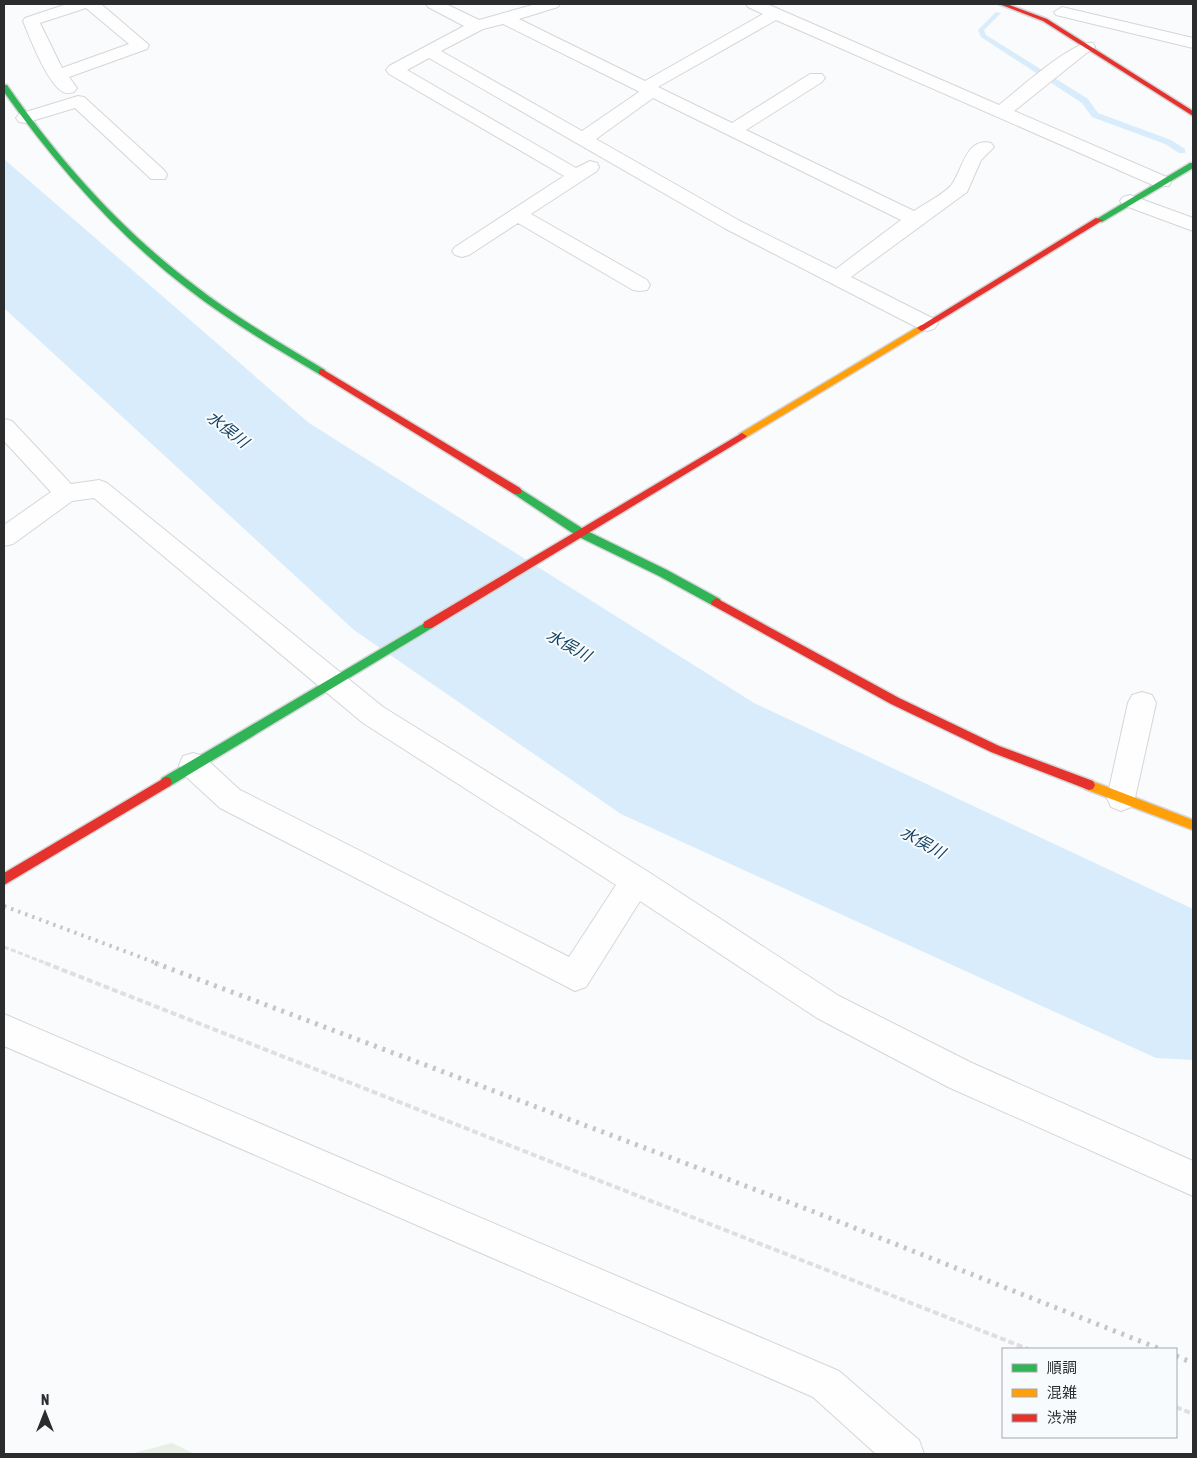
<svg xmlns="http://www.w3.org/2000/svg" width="1197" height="1458" font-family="'Asap Condensed','Noto Sans JP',sans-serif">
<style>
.green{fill:#eaefe6}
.water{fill:#d9ecfb}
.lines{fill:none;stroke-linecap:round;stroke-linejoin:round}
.stream{fill:#d9ecfb;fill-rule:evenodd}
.street-casing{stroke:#d5d6d8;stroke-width:2}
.fast-casing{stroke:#d5d6d8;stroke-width:3}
.slow-casing{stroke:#d5d6d8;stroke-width:3}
.jam-casing{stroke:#d5d6d8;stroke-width:3}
.path-far1{stroke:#dfdfdf;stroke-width:3;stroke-dasharray:5 2.5;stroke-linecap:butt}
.path{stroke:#dfdfdf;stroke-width:4;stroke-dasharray:6 3;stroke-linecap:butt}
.street{fill:#fefeff;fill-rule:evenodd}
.fast{fill:#30b455;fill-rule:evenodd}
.slow{fill:#ff9f0a;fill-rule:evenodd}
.jam{fill:#e5322d;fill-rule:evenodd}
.rail-far1{stroke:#c5c6c7;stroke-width:4;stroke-dasharray:2.5 5;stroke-linecap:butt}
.rail{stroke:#c5c6c7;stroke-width:5;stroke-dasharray:3 6;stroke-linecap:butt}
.labels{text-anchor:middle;stroke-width:4;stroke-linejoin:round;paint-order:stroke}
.water-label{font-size:16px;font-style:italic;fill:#123f5d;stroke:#f8fbfe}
</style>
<rect width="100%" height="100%" fill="#f9fbfd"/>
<polygon class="green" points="172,1443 195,1454 130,1454"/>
<polygon class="water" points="4,159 309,423 754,703 1193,909 1193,1060 1156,1058 621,814 354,630 4,308"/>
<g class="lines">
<polygon class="stream" points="996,12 1001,13 984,30 986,35 1088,99 1098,113 1171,140 1185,149 1185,153 1179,153 1165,144 1092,117 1082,103 981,37 978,30"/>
<defs>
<g id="street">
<path d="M67,4H101L149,45L147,49L69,77L77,88L74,92C70,93 66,94 63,92C47,83 30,38 23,21L25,18ZM86,8L129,44L62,68L40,23Z"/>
<path d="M426,4H446L479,20L536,4H560L558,7L519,19L645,81L763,14L748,7L746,4H767L999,105C1017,91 1074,39 1093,43L1095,47L1084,55L1014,111L1169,178L1171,182L1169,186H1155L776,20L658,87L732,123L810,74H822L825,78L822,82L746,130L914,211C924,204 946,193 952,184C963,169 966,137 991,143L994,147L981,160L967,192L851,277L934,319L938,324L934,329L927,331L920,329L726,229L429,58L407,70L576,168L590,161L597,163L599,167L597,171L531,214L647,280L650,285L647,290L640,291L633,290L518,223L469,255L462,257L455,255L452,251L455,247L564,176L389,74L386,70L389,66L464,26L428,7ZM503,24L638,91L639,92L582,131L441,51L483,29ZM653,98L901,220L836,269L740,221L596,139Z"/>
<polygon points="1062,7 1193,38 1193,48 1056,15 1054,12"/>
<polygon points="78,96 84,97 165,171 167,175 165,179 151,179 75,108 25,123 19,122 16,118 19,114"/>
<polygon points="1130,195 1193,218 1193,231 1123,205 1120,201 1123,197"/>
<polygon points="4,419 12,421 71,484 99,480 107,483 383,707 647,871 839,996 972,1063 1193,1161 1193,1196 948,1087 817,1018 640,901 586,987 575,991 220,808 183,774 179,765 183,756 193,753 203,756 240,790 569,957 616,885 363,723 94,498 72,501 13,544 4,546 4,525 51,492 4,441"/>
<polygon points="1142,692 1152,695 1156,703 1135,798 1131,807 1121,811 1111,807 1107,798 1128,703 1132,695"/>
<polygon points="4,1014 839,1371 919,1440 924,1454 876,1454 813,1397 4,1046"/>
</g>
<g id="fast">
<path d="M4,85H7C59,160 121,230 194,285C235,317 280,343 325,370V374H319C274,347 229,321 188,289C116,234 56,165 4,92Z"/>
<polygon points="1190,163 1193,163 1193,168 1102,222 1095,220"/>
<polygon points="517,487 585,530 667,570 720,599 721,602 720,605 712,605 659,576 577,536 514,494 512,491"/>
<polygon points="428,621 433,625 432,628 170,786 166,787 162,786 160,782 162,778"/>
</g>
<g id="slow">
<polygon points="921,325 924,326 924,330 745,438 739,438 739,434"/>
<polygon points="1089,780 1193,820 1193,830 1085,789 1083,785 1085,781"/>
</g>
<g id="jam">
<polygon points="999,4 1007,4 1047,19 1193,111 1193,116 1043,21"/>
<polygon points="1096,218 1103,220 924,330 921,331 917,328"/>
<polygon points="322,369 520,488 522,491 520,494 514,494 319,374 319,370"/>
<polygon points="742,433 747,436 745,438 432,628 424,628 423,625 424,622"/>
<polygon points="716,598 899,698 999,746 1093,781 1095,785 1093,789 1089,790 991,752 891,704 712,605 711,602"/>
<polygon points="166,777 170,778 172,782 170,786 4,885 4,873"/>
</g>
</defs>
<use href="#street" class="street-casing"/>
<use href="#fast" class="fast-casing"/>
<use href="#slow" class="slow-casing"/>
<use href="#jam" class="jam-casing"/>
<polyline class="path-far1" points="4,947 48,964"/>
<g class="path">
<polyline points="45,963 1028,1349"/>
<polyline points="1176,1407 1193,1414"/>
</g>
<use href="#street" class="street"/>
<use href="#fast" class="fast"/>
<use href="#slow" class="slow"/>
<use href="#jam" class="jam"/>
<polyline class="rail-far1" points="4,906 159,964"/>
<g class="rail">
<polyline points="155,963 812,1211 1160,1349"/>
<polyline points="1176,1356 1193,1363"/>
</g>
</g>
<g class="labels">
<g class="water-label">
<text transform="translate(228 429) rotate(38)" y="6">水俣川</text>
<text transform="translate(569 645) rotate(29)" y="6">水俣川</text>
<text transform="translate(923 842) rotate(29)" y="6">水俣川</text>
</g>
</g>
<rect width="1197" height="1458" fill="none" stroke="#2b2c2e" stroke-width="10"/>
<rect x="1002" y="1348" width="175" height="90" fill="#f8fbfe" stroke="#a6a8ab"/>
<rect x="1012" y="1364" width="25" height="8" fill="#30b455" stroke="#a6a8ab"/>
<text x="1047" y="1373" font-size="15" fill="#2b2c2e">順調</text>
<rect x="1012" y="1389" width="25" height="8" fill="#ff9f0a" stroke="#a6a8ab"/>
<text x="1047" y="1398" font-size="15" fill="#2b2c2e">混雑</text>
<rect x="1012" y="1414" width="25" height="8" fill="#e5322d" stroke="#a6a8ab"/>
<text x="1047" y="1423" font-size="15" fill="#2b2c2e">渋滞</text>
<g transform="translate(45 1413)" stroke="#f8fbfe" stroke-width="4" paint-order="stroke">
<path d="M0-4L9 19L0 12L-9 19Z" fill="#2b2c2e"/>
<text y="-8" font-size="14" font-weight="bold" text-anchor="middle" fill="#2b2c2e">N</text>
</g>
</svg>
